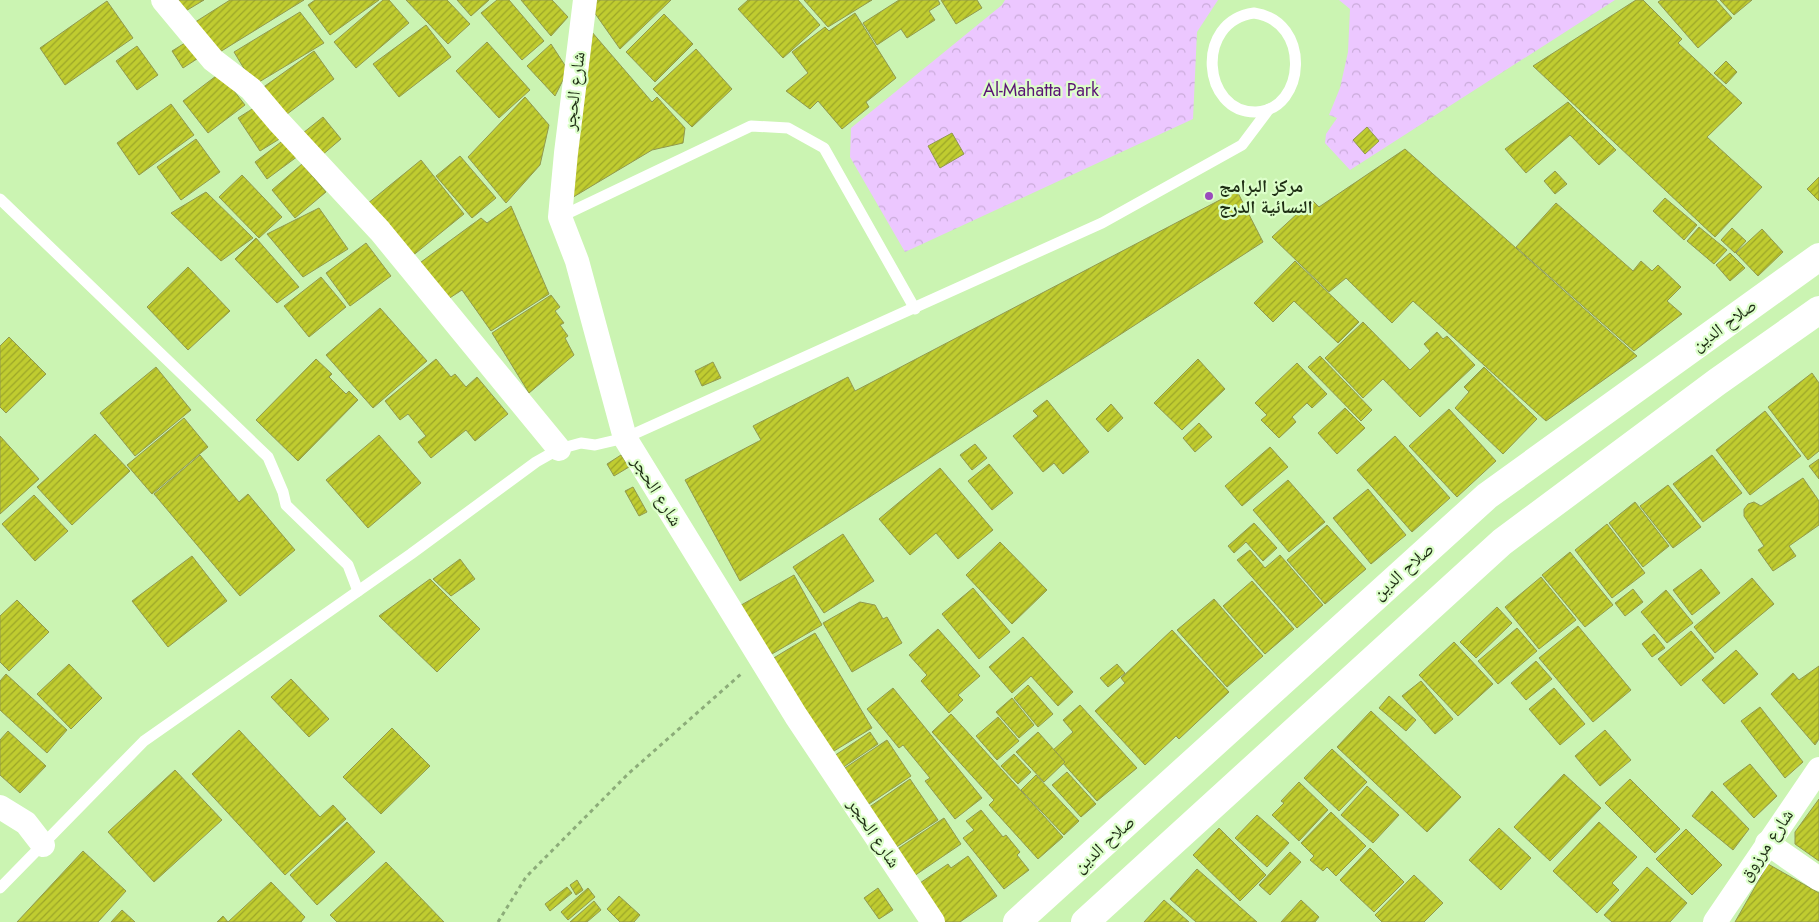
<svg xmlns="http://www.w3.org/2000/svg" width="1819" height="922" font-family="Jost,'Noto Naskh Arabic',sans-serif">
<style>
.park{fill:url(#park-crowns)}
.building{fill:url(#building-hatch);stroke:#91994f}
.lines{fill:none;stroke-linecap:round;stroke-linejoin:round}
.path{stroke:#8cac79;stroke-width:3;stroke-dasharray:4 4;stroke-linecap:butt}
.lane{stroke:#fff;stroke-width:11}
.street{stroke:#fff;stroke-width:24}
.highway{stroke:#fff;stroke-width:28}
.poi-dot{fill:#9a4bbc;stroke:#ddffca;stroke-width:2}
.labels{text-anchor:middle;stroke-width:4.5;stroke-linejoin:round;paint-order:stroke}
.park-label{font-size:18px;fill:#5a1275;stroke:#ddffca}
.street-label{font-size:18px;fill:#1e2e14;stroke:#ddffca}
.poi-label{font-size:18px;font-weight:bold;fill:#1e2e14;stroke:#ddffca;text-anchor:start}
</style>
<defs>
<pattern id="park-crowns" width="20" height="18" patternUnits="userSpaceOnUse" patternTransform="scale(1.25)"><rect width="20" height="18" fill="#ecc7ff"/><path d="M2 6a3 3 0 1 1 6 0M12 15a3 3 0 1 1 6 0" fill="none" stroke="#caabda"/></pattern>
<pattern id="building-hatch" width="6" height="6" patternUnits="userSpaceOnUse" patternTransform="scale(1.25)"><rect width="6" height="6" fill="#c0cc30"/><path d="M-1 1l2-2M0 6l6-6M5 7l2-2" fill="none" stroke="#9ba628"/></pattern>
</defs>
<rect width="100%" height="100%" fill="#cbf4b2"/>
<g class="park">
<polygon points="1005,0 1218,0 1197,32 1193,119 905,252 850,157 851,128 1002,5"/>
<polygon points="1339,0 1615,0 1350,170 1325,143 1326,134 1337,118 1329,115 1340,88 1348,52 1350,9"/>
</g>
<g class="building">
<polygon points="174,0 204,0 184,12"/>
<polygon points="230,0 304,0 215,55 189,26"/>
<polygon points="315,0 379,0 330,35 308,5"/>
<polygon points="383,0 389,0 409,23 356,68 334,42"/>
<polygon points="406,0 447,0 470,24 448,44"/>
<polygon points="457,0 489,0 471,16"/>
<polygon points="497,0 509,0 544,41 522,60 481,13"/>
<polygon points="521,0 552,0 568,17 551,36"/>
<polygon points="596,0 671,0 620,49 594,12"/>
<polygon points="748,0 798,0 820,25 783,58 738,9"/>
<polygon points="804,0 872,0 828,27"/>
<polygon points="899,0 938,0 940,4 929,11 935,20 907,38 901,29 877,45 863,23"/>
<polygon points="941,0 977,0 982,8 956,24"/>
<polygon points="1636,0 1643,0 1682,39 1678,43 1742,103 1707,137 1762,187 1715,237 1533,66"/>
<polygon points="1661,0 1716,0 1732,18 1698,48 1658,2"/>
<polygon points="1720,0 1752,0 1734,15"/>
<polygon points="107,1 133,38 65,85 40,48"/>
<polygon points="300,12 324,43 254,85 234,52"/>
<polygon points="855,13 896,78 866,102 869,107 842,129 818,101 810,109 786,91 808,73 792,52 825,27 829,31"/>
<polygon points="664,14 693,44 655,82 626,52"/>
<polygon points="426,25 451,57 399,97 373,64"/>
<polygon points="591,31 652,102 657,97 685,128 683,143 652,150 570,199"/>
<polygon points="193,38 203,55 183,68 172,51"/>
<polygon points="487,42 530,90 499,118 456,71"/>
<polygon points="551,44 568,70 555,96 527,66"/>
<polygon points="137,46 158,75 137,90 116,61"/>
<polygon points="696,49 732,89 692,127 653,89"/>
<polygon points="314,51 334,79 279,120 258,91"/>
<polygon points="1726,61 1737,72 1726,84 1714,73"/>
<polygon points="220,73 245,105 208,133 183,101"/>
<polygon points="525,97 549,125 540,165 506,203 468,157"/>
<polygon points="1568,102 1616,150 1599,165 1570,135 1526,173 1505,149"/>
<polygon points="171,104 194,135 139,175 117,143"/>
<polygon points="260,104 281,138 260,151 238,118"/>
<polygon points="323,117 341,139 321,156 303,133"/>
<polygon points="1367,127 1379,141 1365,154 1353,140"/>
<polygon points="952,133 964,154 940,168 928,146"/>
<polygon points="196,139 220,172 181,200 157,167"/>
<polygon points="285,139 298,156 267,179 255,162"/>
<polygon points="1405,149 1637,356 1546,421 1413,301 1392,323 1346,278 1329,292 1272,237 1312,200 1319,207"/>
<polygon points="460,156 496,198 472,218 436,176"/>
<polygon points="421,160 464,214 411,257 367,204"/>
<polygon points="302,164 326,192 295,218 272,190"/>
<polygon points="1555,171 1567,184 1555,194 1544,181"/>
<polygon points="242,175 282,217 259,238 219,197"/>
<polygon points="1819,177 1819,201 1807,189"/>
<polygon points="1237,191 1263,242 740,581 685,480 761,440 753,426 848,377 855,391"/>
<polygon points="206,192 253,238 221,261 171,213"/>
<polygon points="1665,198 1697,225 1684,240 1653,211"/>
<polygon points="1556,203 1633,271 1641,261 1652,271 1658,265 1681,287 1667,301 1682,314 1634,351 1516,247"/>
<polygon points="511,206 549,294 491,331 462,290 445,301 417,265 481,218 487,223"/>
<polygon points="319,208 348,249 303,277 267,234"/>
<polygon points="1699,227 1727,250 1714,264 1687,241"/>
<polygon points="1732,228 1746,241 1735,253 1721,240"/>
<polygon points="1762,229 1783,252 1758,276 1736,253"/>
<polygon points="256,238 299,287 277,303 235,259"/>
<polygon points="366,243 391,276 350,306 326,273"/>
<polygon points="1730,253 1745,268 1730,281 1716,265"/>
<polygon points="1295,261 1359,322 1338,343 1294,301 1273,322 1254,303"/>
<polygon points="188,267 230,311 188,350 147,307"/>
<polygon points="321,277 346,307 309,337 284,306"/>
<polygon points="551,295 560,307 555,311 564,323 560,325 568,336 565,338 574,355 529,393 492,333"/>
<polygon points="380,308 427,361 373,408 326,355"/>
<polygon points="1363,322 1410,370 1430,351 1424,344 1437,332 1443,339 1447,336 1475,365 1420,417 1383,379 1363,398 1325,358"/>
<polygon points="9,337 46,374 6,413 0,407 0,346"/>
<polygon points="1320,356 1372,410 1361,421 1308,367"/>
<polygon points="316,359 332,374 329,377 346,394 349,391 358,400 298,461 256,420"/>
<polygon points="436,359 451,377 455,374 466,387 477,377 508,414 475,441 466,430 431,458 418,442 426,436 408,414 400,420 385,401"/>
<polygon points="1198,359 1225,389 1182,430 1154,403"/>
<polygon points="713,362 721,378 702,386 695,371"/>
<polygon points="1297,363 1327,394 1312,408 1307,403 1292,417 1296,422 1279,438 1261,420 1267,415 1255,403"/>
<polygon points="156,367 191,410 135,456 100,413"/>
<polygon points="1484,367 1537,419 1503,454 1455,408 1469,392 1464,387"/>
<polygon points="1812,373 1819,383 1819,451 1808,460 1768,407"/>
<polygon points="1047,400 1089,452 1063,474 1054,463 1043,472 1013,436 1038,416 1033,411"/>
<polygon points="1111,404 1123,418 1108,432 1096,419"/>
<polygon points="1345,408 1365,428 1337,454 1318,433"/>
<polygon points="1449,409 1496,461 1457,497 1409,446"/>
<polygon points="1765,411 1801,456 1750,495 1716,450"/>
<polygon points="184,418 208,447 152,494 127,465"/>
<polygon points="1199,423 1212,437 1195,452 1183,438"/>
<polygon points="95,434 130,471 72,525 37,487"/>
<polygon points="379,435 421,483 368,528 326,480"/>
<polygon points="0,436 39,479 0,514"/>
<polygon points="1395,436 1450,498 1412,532 1357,470"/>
<polygon points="975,444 987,458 972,470 960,455"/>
<polygon points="1270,447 1288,467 1242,506 1225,486"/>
<polygon points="200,455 239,502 248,494 295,550 240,596 154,494"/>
<polygon points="621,455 629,467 614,476 607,464"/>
<polygon points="1712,455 1742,493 1703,522 1673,484"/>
<polygon points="1819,459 1819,479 1809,466"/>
<polygon points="989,464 1013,493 992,510 968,481"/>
<polygon points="940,468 993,530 958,559 936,533 910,555 879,519"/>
<polygon points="1803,478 1819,501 1819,525 1789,546 1796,556 1773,571 1758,550 1764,546 1744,516 1744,509 1748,504 1754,502 1761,506"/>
<polygon points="1288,480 1325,522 1289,552 1253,510"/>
<polygon points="1668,485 1701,527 1673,548 1640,506"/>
<polygon points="633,487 647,512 639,516 625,491"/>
<polygon points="1368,489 1406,535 1371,564 1333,518"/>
<polygon points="34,495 68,531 35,561 2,524"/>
<polygon points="1635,502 1669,546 1643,567 1609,523"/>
<polygon points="1254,523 1277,548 1263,561 1246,542 1234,553 1228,546"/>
<polygon points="1607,524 1645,573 1612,598 1575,550"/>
<polygon points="1327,525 1366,569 1325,604 1287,560"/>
<polygon points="843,534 874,581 824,613 793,567"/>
<polygon points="1000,542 1047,590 1012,624 966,575"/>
<polygon points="1250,550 1265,568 1280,555 1323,605 1297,628 1237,560"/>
<polygon points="1570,552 1613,605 1585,627 1542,575"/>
<polygon points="192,556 227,601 168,647 132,601"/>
<polygon points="460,559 475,579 451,596 433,579"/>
<polygon points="1701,569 1720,593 1692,615 1673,590"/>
<polygon points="794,575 822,625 765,658 736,608"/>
<polygon points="1541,577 1576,620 1539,649 1505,607"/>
<polygon points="1752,578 1774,604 1715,653 1694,627"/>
<polygon points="430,579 480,629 437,672 379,616"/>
<polygon points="1252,581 1294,629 1265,654 1223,606"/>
<polygon points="973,588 1010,632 979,659 942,614"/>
<polygon points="1633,589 1643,602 1625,616 1615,603"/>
<polygon points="1666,590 1693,623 1667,643 1641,612"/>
<polygon points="1214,599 1263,656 1227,687 1177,630"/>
<polygon points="17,600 49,632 9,671 0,662 0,616"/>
<polygon points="860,602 875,605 883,619 887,617 902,643 852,672 823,623"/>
<polygon points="1497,607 1512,623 1476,658 1460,642"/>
<polygon points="1578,626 1631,690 1593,722 1539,658"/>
<polygon points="1517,628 1537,651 1498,684 1478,661"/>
<polygon points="938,629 980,676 958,695 963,700 949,713 921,681 927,675 909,655"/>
<polygon points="1172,630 1229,692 1179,739 1176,736 1145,765 1095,711 1125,683 1121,678"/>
<polygon points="1691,631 1714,658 1681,686 1658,659"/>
<polygon points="815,633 872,728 829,754 772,659"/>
<polygon points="1654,634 1665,648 1652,657 1642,644"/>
<polygon points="1023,637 1073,692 1058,706 1031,676 1012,693 989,667"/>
<polygon points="1454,642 1493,684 1458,716 1419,675"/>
<polygon points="1736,650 1758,674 1724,704 1702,680"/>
<polygon points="1536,661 1552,679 1526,700 1511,683"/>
<polygon points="69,664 102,698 71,729 37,694"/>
<polygon points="1117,664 1125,673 1108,687 1100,678"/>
<polygon points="1819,666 1819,739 1815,745 1771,694 1793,673 1799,680"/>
<polygon points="6,674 67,730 47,753 0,710 0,681"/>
<polygon points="291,679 329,719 309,737 271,697"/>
<polygon points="1421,681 1453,719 1435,734 1402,696"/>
<polygon points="1028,685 1053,714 1038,727 1014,698"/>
<polygon points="893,688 982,798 955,819 925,781 930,778 903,745 899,748 867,709"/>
<polygon points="1554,688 1585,724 1560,745 1529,709"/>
<polygon points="1389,696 1416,720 1406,731 1379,708"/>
<polygon points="1012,698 1034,725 1019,738 996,712"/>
<polygon points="1080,705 1137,768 1097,801 1052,751 1073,732 1063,720"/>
<polygon points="1760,707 1803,762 1785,778 1741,721"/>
<polygon points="1371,711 1461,797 1427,832 1337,747"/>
<polygon points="951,714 1063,837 1038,859 989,805 994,800 932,732"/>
<polygon points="998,717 1019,741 997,760 976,736"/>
<polygon points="392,728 430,766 381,814 343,777"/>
<polygon points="239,730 320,817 333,805 346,819 285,875 192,774"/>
<polygon points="1605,730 1631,760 1600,786 1575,756"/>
<polygon points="8,731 46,766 20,793 0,775 0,740"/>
<polygon points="870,732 878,744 842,768 834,756"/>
<polygon points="1038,732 1065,762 1044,782 1016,752"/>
<polygon points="887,740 911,776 866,806 842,770"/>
<polygon points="1332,749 1367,782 1339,811 1304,778"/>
<polygon points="1014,754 1031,772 1018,784 1001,766"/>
<polygon points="1750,764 1777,796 1754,818 1723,784"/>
<polygon points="175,770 222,820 154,882 108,832"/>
<polygon points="1067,772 1096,804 1081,817 1052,785"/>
<polygon points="1564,774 1601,808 1550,861 1514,827"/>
<polygon points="1036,775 1079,821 1064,835 1021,790"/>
<polygon points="910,779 938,820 895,848 868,808"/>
<polygon points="1630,779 1680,829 1655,853 1605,803"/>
<polygon points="1299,782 1328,810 1299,841 1272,815 1284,803 1281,801"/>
<polygon points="1367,786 1399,815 1373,843 1341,815"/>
<polygon points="1712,791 1749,829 1733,850 1692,816"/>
<polygon points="1819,799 1819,861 1795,844 1795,832"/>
<polygon points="981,810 1003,837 1006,835 1020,852 1017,855 1029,870 1004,889 963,838 974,830 966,821"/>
<polygon points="1331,812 1366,846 1336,876 1327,867 1323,871 1310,860 1314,856 1301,843"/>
<polygon points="1257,815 1289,843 1267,867 1235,838"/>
<polygon points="944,818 961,844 914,876 896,850"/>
<polygon points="347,822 375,852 317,905 290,875"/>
<polygon points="1599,822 1637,857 1612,883 1619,890 1597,913 1553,871"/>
<polygon points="1219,828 1266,875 1240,901 1193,855"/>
<polygon points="1499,828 1531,858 1501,890 1469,860"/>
<polygon points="1686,829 1722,865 1692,895 1656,859"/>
<polygon points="1370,848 1404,882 1374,912 1340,880"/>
<polygon points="83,851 126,891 98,922 17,922"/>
<polygon points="1290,852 1301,862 1270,895 1259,885"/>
<polygon points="968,856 997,896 960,922 943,922 917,885 948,864 951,868"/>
<polygon points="386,862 444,922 337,922 330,915"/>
<polygon points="1768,864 1819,893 1819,922 1735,922"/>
<polygon points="1647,867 1687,903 1670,922 1612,922 1604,915"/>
<polygon points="1197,869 1257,922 1196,922 1170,899"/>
<polygon points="1414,875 1443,903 1424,922 1382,922 1375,915"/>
<polygon points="577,880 583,890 576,895 570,885"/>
<polygon points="271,882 305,917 301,922 217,922 223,916 228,922"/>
<polygon points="567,887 572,893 550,911 545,904"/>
<polygon points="588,888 595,897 568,920 561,912"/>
<polygon points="878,888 893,910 879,919 864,898"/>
<polygon points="619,896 640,915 634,922 620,922 607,909"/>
<polygon points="1164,900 1189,922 1144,922"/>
<polygon points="1301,900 1319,917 1315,922 1281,922"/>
<polygon points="594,901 601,910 587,922 570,922"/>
<polygon points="122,910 135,922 111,922"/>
</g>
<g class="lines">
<polyline class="path" points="498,922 526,877 628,774 741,674"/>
<g class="lane">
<path d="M1254,13C1312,21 1306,110 1256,112C1202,113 1194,21 1254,13Z"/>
<polyline points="0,199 268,457 283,492 286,505 348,565 358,591"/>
<polyline points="560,217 751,126 788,128 824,148 915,309"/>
<polyline points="0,888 144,741 411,554 536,462 559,449 581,443 595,445 625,438 1102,223 1242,145 1269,109"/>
</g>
<g class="street">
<polyline points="163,0 213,60 251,89 278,121 380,231 559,449"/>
<polyline points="585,0 566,153 560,217 577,261 625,438 796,716 933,922"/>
<polyline points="0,807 26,823 43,845"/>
<polyline points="1767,843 1819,879"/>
<polyline points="1715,922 1819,769"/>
</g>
<g class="highway">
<polyline points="1017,922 1487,496 1819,257"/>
<polyline points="1085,922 1502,542 1717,382 1819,310"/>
</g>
</g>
<circle class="poi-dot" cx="1209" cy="196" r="5"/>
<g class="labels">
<g class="park-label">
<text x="1041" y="96">Al-Mahatta Park</text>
</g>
<g class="street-label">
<text transform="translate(574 91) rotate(-83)" y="6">شارع الحجر</text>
<text transform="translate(1724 325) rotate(-36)" y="6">صلاح الدين</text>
<text transform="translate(657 491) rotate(58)" y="6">شارع الحجر</text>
<text transform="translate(1403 571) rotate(-42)" y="6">صلاح الدين</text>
<text transform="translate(874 833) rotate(56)" y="6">شارع الحجر</text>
<text transform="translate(1104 844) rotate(-42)" y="6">صلاح الدين</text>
<text transform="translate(1766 845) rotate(-56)" y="6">شارع مرزوق</text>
</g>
<g class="poi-label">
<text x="1219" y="192">مركز البرامج<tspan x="1219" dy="21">النسائية الدرج</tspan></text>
</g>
</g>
</svg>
